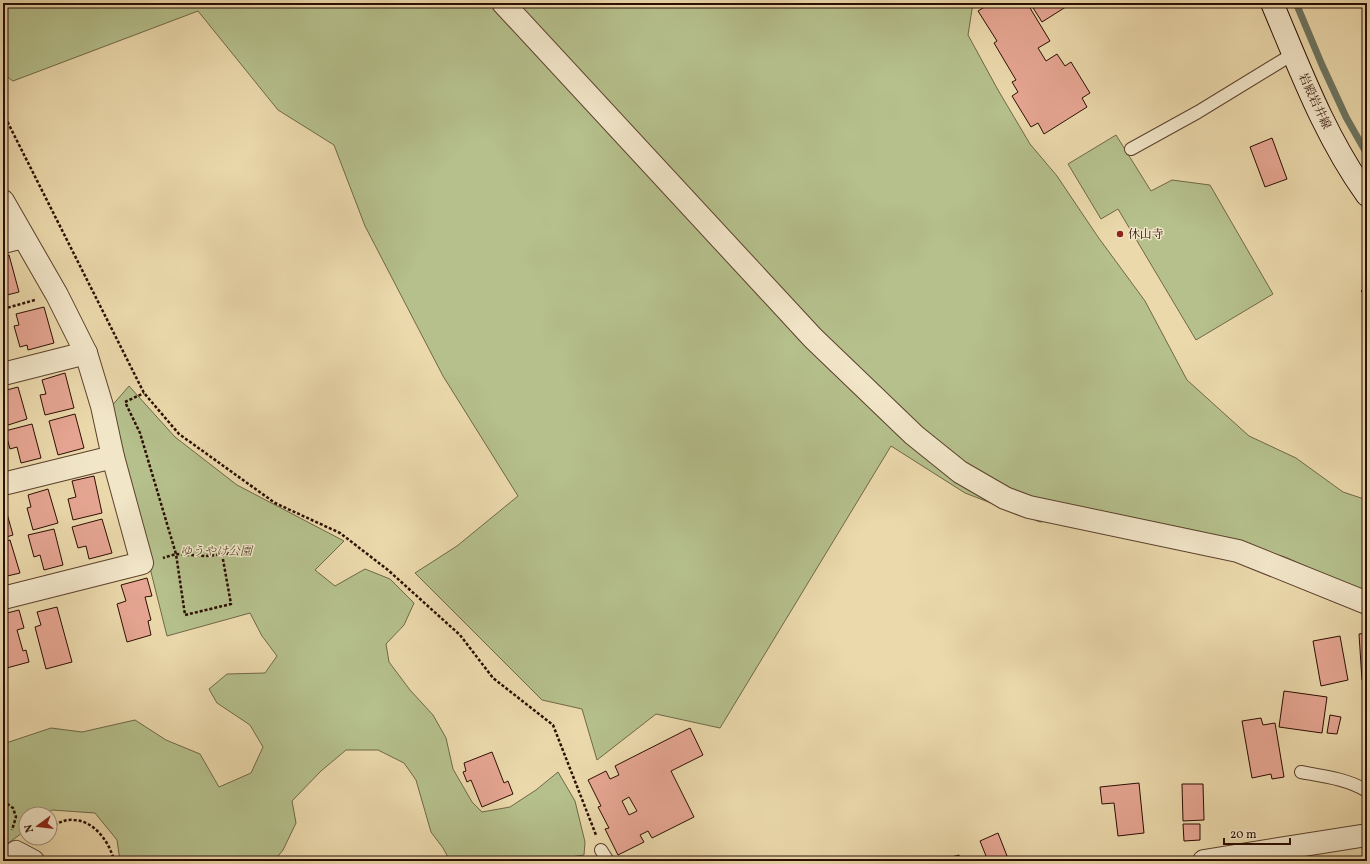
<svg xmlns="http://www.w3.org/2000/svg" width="1370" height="864" font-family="Vollkorn,'Noto Serif JP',serif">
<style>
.green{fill:#b5c08c;stroke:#706747}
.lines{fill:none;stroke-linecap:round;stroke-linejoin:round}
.stream{stroke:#6d7663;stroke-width:7}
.building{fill:#e6a693;stroke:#2c0e02;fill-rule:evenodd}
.service-casing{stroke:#5c412c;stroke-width:14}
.minor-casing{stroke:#5c412c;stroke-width:24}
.secondary-casing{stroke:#2c0e02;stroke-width:24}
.path{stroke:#2c0e02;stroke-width:2.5;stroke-dasharray:3 2;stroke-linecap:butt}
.service{stroke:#f2e6c9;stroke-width:12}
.minor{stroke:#f2e6c9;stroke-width:22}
.secondary{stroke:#f2e6c9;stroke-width:22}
.poi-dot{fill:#8f2418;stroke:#f2e6c9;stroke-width:1.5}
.labels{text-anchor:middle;stroke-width:3;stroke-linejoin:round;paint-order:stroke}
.street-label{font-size:12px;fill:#2c0e02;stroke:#f2e6c9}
.poi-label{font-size:12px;fill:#2c0e02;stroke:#f2e6c9;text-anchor:start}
.park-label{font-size:12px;font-style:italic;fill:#5c4c32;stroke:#f2e6c9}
</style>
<rect width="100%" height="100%" fill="#ebd9ac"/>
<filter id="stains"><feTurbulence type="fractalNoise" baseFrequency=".005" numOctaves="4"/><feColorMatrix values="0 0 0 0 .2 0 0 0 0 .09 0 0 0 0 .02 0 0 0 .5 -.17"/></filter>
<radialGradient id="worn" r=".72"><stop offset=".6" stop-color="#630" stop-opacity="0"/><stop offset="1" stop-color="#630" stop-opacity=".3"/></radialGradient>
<g class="green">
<polygon points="9,3 973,3 968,35 998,90 1030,144 1057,176 1098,237 1145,301 1187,380 1249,436 1296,458 1343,492 1367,500 1367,593 1285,557 1202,532 1106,512 1040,522 965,493 891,446 720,728 656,714 597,760 582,709 542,700 415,573 457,546 518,496 443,376 365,226 334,145 278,110 198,11 13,81 3,74 3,10"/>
<polygon points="1116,135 1151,191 1172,180 1210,185 1273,294 1196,340 1118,209 1101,219 1068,164"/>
<polygon points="129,386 175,437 237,485 344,541 315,570 335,586 365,569 390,579 414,603 404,625 386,644 389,662 410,690 433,715 446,738 453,769 472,802 482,812 510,807 536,790 558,772 575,801 585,842 584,855 563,858 560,861 450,861 443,848 431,832 416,780 404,763 378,750 346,750 321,771 292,801 296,823 283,850 274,861 120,861 117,840 95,813 52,810 47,814 26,814 26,830 3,847 3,744 51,728 82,732 135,720 166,740 200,754 219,787 251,773 263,747 250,725 217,703 209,689 227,674 265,673 277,656 262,636 250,613 167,636 110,408"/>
</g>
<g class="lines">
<polyline class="stream" points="1296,3 1322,65 1346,117 1367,154"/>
</g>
<g class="building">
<polygon points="991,3 1027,3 1050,41 1038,48 1046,61 1057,54 1065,66 1071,62 1090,93 1082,98 1087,107 1044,134 1038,123 1031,127 1012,96 1018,92 1012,82 1016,80 994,43 997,41 978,11"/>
<polygon points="1030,3 1072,3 1042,22"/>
<polygon points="1272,138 1287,179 1265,187 1250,147"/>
<polygon points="9,255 19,292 3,296 3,256"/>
<polygon points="1367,285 1367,297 1361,291"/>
<polygon points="44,307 54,343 28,350 27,345 20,347 14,326 19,325 16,314"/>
<polygon points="65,373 74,408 45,415 40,395 46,394 42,380"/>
<polygon points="18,387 27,419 5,426 3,419 3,391"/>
<polygon points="75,414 84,448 58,455 49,421"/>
<polygon points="32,424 41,458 21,463 17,447 10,449 5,431"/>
<polygon points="94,476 102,513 73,520 68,499 76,497 72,481"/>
<polygon points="48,489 58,523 33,530 27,508 31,507 28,495"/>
<polygon points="3,503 4,503 13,535 3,538"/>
<polygon points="102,519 112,553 89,559 86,546 78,548 72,527"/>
<polygon points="54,529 63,565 44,570 40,555 34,557 28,535"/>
<polygon points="10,540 20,573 3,577 3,542"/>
<polygon points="147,578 152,596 145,597 151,620 148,621 151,635 127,642 117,604 126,601 121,585"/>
<polygon points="57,607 72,662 46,669 35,627 41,625 37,612"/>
<polygon points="19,610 24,628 17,630 23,651 26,650 29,662 3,669 3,614"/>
<polygon points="1367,633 1367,680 1362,680 1359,634"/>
<polygon points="1340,636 1348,680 1321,686 1313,641"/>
<polygon points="1284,691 1327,697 1322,733 1279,727"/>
<polygon points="1330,715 1341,717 1337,734 1327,733"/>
<polygon points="1261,718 1263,725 1275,723 1284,777 1272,779 1271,774 1252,778 1242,721"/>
<path d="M690,728L703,755L671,771L694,817L652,838L648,831L640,835L644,842L618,855L605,829L609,828L598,807L601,806L588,780L606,771L610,779L619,775L615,766ZM629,797L637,811L629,815L622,801Z"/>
<polygon points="492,752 504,783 508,781 513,794 482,807 471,780 467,782 463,772 466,771 464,763"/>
<polygon points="1139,783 1144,833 1118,836 1114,803 1102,804 1100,787"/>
<polygon points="1182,784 1203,784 1204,820 1183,821"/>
<polygon points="1183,824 1200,824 1200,840 1184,841"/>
<polygon points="998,833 1009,861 988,861 980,841"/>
<polygon points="959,855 961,861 936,861"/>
</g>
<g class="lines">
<defs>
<g id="service">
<polyline points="1131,149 1198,112 1293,54"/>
<path d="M1301,772C1323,776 1348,779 1367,791"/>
<polyline points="601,850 608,861"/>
</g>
<g id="minor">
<polyline points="503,3 813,338 914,435 960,472 1005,498 1029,507 1238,551 1367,603"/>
<polyline points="3,201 57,295 86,353 102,406 113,457 142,563 3,598"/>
<polyline points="3,242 23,237"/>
<polyline points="3,374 86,353"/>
<polyline points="3,484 113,457"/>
<polyline points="5,861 16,852 33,861"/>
<polyline points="1204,861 1367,835"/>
</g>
<path id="secondary" d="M1272,3C1300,69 1325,137 1367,195"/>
</defs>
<use href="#service" class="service-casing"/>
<use href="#minor" class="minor-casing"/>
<use href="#secondary" class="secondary-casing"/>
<g class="path">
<polyline points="3,113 144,393 179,434 275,503 340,533 388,570 460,635 493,678 553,725 596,835"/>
<polyline points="3,309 35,300"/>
<polyline points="125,402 144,393"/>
<polyline points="126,404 140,433 176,554 163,558"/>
<polyline points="222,554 231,604 185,615 176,554 206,556 253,551"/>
<polyline points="3,801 13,808 16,817 12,830"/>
<path d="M50,827C58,823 65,819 74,820C95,821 110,843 114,861"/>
</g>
<use href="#service" class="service"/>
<use href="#minor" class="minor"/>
<use href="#secondary" class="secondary"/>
</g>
<circle class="poi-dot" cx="1120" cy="234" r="4"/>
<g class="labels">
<g class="street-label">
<text transform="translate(1315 101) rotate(65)" y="4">岩殿岩井線</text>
</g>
<g class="poi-label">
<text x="1128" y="238">休山寺</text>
</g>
<g class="park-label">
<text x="216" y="555">ゆうやけ公園</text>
</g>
</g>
<rect width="1370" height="864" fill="none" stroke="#ebd9ac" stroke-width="16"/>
<rect x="4" y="4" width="1362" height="856" fill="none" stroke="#2c0e02" stroke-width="2"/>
<rect x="8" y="8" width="1354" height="848" fill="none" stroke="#2c0e02"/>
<g transform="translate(38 826) rotate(255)"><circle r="19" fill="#f2e6c9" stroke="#a39079"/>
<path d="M0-3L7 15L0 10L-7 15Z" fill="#8f2418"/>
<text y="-6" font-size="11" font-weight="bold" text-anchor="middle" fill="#2c0e02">N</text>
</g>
<path d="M1224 838v6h66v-6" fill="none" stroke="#2c0e02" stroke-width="2"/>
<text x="1230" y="838" font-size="12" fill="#2c0e02" stroke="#f2e6c9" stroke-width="3" paint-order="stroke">20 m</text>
<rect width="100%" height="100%" filter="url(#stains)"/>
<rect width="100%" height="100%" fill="url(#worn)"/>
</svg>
